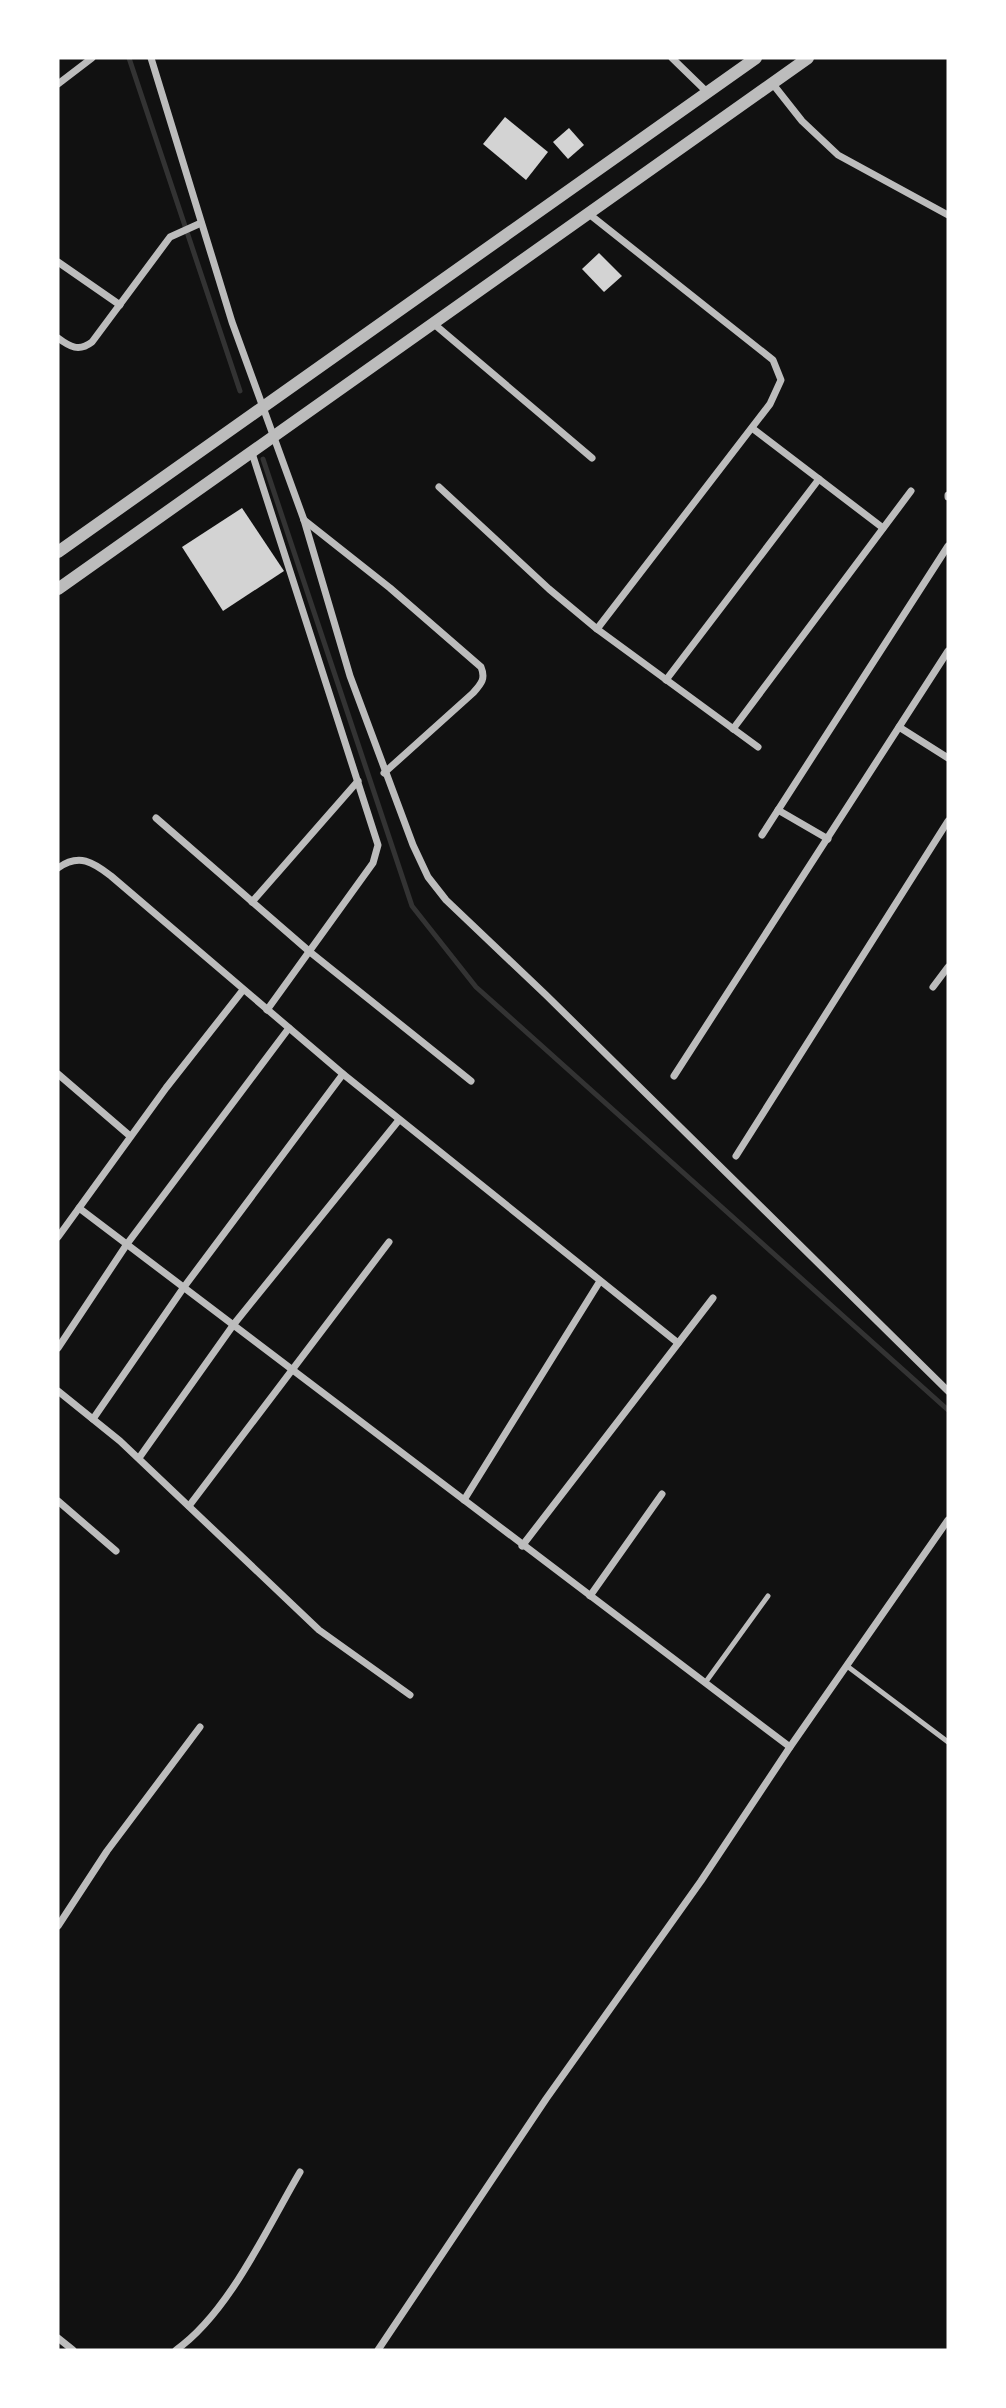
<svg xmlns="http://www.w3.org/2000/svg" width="1006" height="2408" font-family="'Times New Roman',serif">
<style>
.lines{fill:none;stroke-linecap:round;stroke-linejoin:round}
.stream{stroke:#333;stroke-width:5}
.building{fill:#d3d3d3}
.service{stroke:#bcbcbc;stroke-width:5}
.minor{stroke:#bcbcbc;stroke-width:7}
.tertiary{stroke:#bcbcbc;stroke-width:12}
</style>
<rect width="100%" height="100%" fill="#111"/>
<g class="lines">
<g class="stream">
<polyline points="129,58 240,391"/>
<polyline points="263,459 412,906 476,987 948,1410"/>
</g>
</g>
<g class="building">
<polygon points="505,117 548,152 526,180 483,144"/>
<polygon points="569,128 584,145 568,159 553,142"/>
<polygon points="599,253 622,276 604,292 582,269"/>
<polygon points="242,508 284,571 223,611 182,547"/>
</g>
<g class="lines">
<g class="service">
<polyline points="847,1666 948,1742"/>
<polyline points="705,1683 768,1596"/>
</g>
<g class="minor">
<polyline points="151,58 232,322 304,520 350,676 413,845 428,877 446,900 546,995 948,1391"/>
<polyline points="672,58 708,93"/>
<polyline points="772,83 802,121 838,155 948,215"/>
<polyline points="58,84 92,58"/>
<polyline points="589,214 773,360 781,380 770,404 597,629"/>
<polyline points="58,262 120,305"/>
<polyline points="434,324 592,458"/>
<path d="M58,338C70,347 79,352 92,342L170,237L201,223"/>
<polyline points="752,428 883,528"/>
<polyline points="252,453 378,845 373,863 267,1010"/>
<polyline points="439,487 549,589 597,629 758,747"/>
<polyline points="948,495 948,497"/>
<path d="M304,520L390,588L481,667C486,679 481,684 473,693L384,773"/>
<polyline points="666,680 819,479"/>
<polyline points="899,727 948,758"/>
<polyline points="733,729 911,491"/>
<polyline points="778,810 828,839"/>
<polyline points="156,818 310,952 471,1081"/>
<polyline points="762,835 948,546"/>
<path d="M58,868C79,853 93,862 111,876L343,1074L678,1343"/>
<polyline points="252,902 358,781"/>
<polyline points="933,987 948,967"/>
<polyline points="58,1074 130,1136"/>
<polyline points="674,1076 948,651"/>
<polyline points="736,1156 948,821"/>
<polyline points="79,1208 790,1747"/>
<polyline points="58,1237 166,1088 243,990"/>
<polyline points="58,1348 127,1244 289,1028"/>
<polyline points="58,1391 120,1441 319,1630 410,1695"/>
<polyline points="93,1419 184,1287 343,1074"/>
<polyline points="139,1458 234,1324 399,1120"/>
<polyline points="464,1500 600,1281"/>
<polyline points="58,1501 116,1551"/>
<polyline points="189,1506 389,1242"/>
<polyline points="522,1546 713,1298"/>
<polyline points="590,1596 662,1494"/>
<polyline points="58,1926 107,1851 200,1727"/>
<polyline points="58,2338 73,2350"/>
<path d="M176,2350C229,2313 267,2228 300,2172"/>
<polyline points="378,2350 546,2099 701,1881 790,1747 948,1520"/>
</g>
<g class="tertiary">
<polyline points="58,552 756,58"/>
<polyline points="58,589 808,58"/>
</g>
</g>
<rect width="1006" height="2408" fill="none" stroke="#ffffff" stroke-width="119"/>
</svg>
